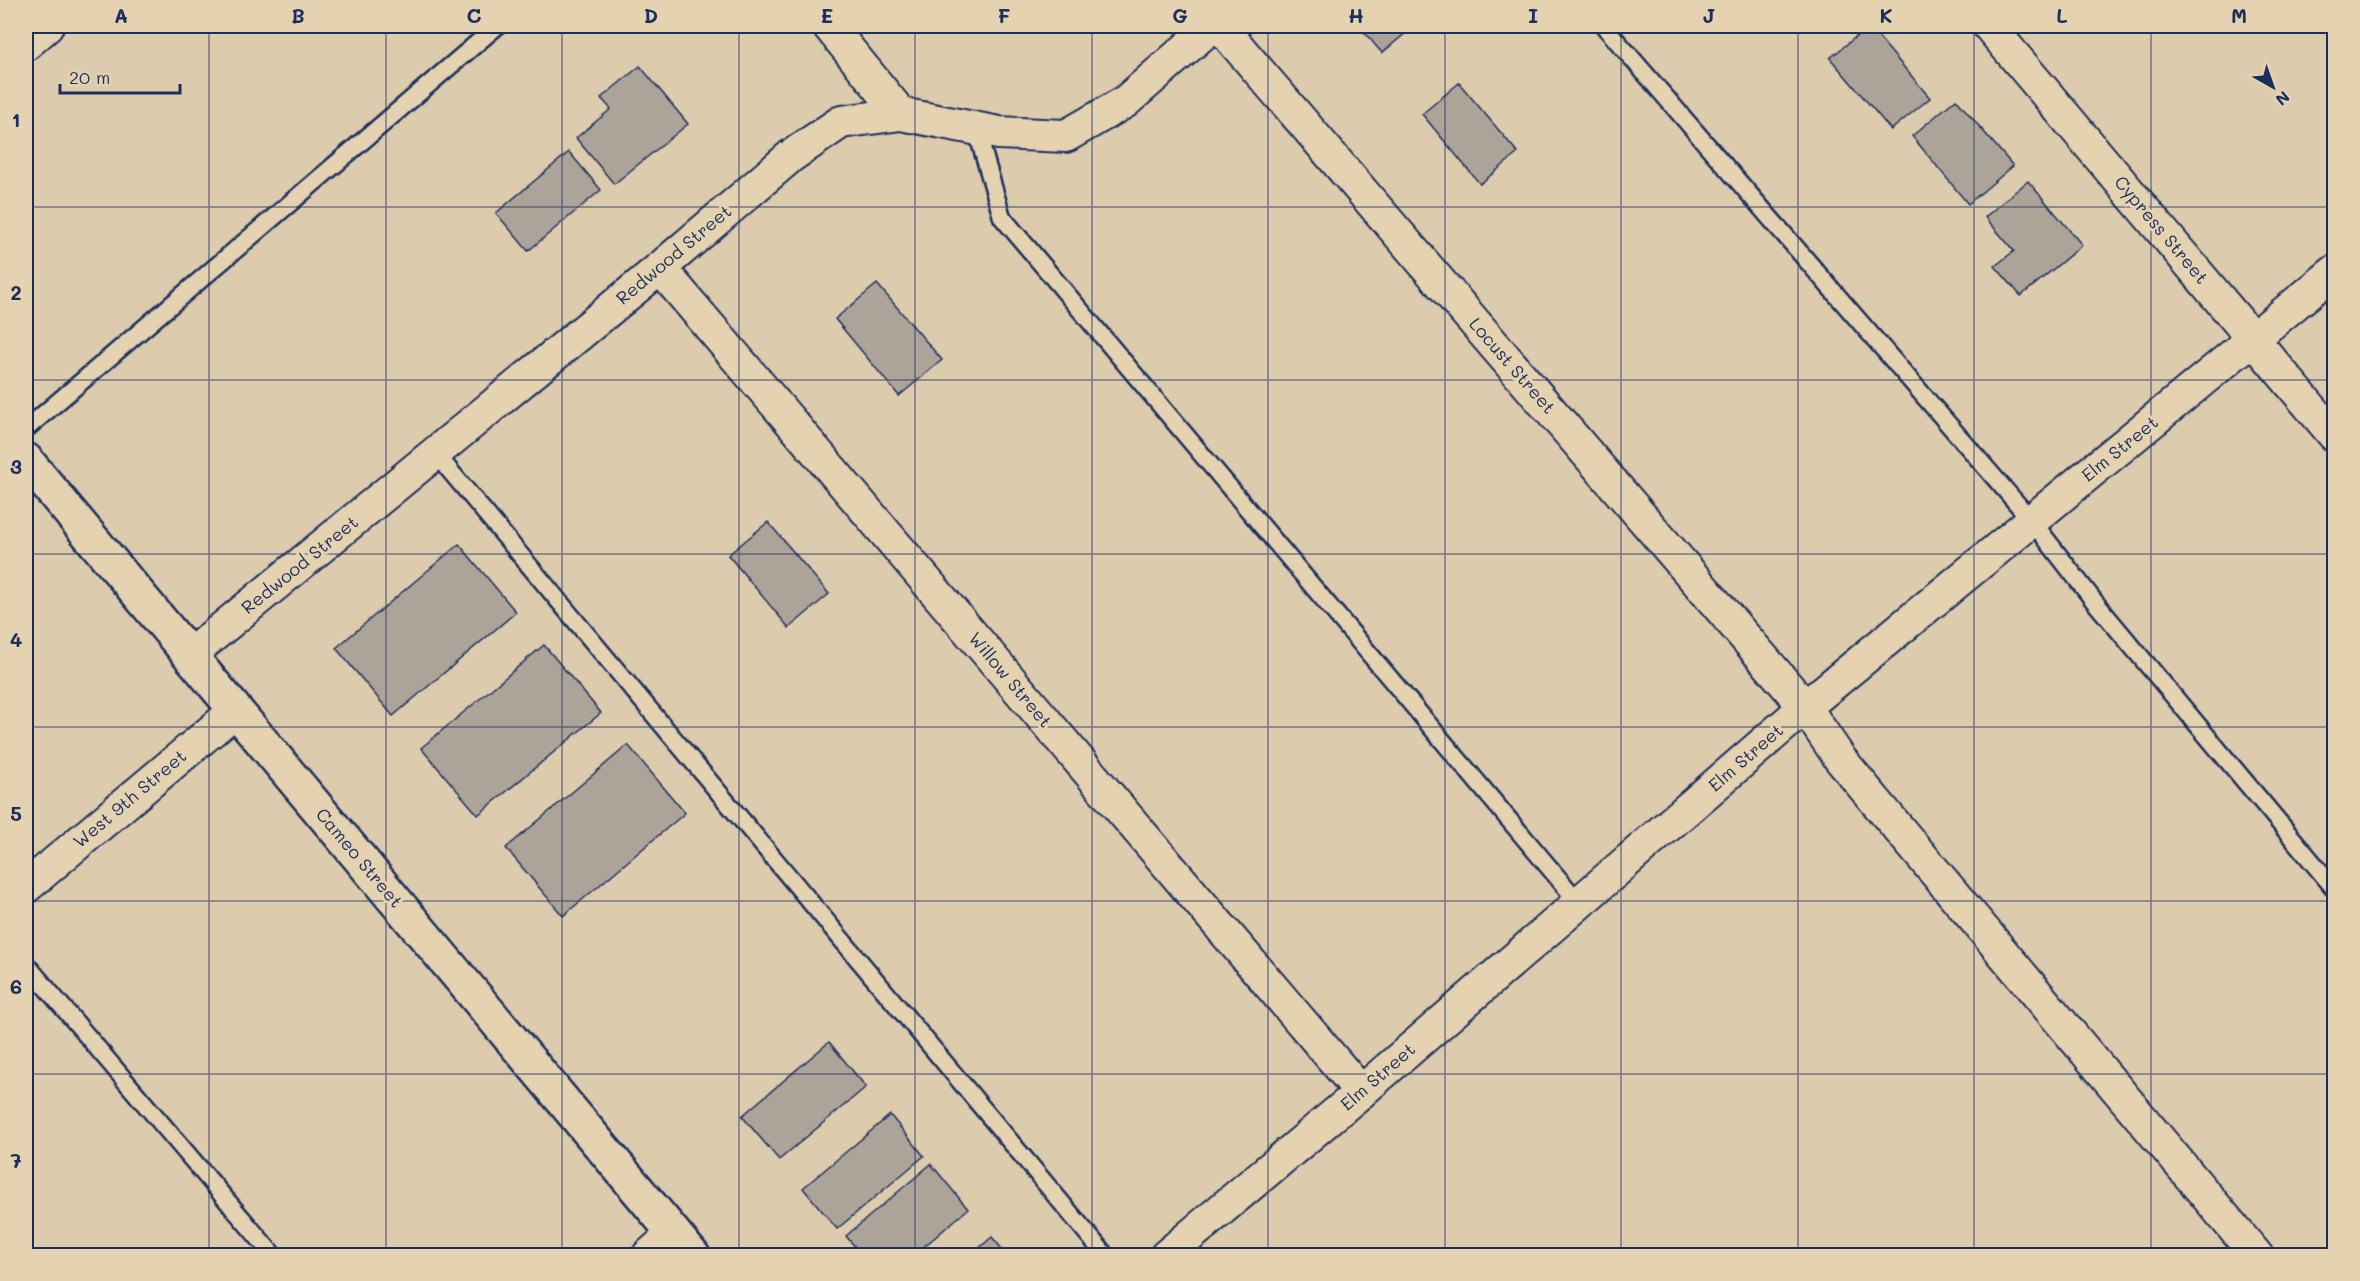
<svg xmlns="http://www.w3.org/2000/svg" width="2360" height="1281" font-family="Mali,sans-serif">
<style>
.building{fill:#ada499;stroke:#1b2f5e;stroke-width:1.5}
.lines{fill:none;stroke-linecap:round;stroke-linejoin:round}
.service-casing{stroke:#1b2f5e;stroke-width:21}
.minor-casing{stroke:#1b2f5e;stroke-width:36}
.tertiary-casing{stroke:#1b2f5e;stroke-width:38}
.service{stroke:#e4d2b0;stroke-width:16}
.minor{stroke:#e4d2b0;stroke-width:32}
.tertiary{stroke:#e4d2b0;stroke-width:33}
.grid{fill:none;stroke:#1b2f5e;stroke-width:1.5;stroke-opacity:0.55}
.labels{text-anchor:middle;stroke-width:6;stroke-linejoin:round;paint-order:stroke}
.street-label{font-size:18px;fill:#1b2f5e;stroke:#e4d2b0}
.neatline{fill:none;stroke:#1b2f5e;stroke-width:2}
.grid-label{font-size:20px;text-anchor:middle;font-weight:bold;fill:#1b2f5e}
</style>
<rect width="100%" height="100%" fill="#dccbad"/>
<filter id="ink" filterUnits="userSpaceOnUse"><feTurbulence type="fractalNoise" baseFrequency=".0167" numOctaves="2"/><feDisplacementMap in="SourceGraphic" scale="12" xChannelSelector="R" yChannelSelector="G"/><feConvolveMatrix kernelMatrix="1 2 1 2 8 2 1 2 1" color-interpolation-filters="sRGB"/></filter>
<g filter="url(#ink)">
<g class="building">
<polygon points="1359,26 1414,26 1382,53"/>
<polygon points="1869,26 1930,98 1891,130 1830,58"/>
<polygon points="640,66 688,124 614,184 576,138 611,109 601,98"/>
<polygon points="1459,83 1518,153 1480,184 1422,114"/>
<polygon points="1956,99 2013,166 1968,204 1912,136"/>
<polygon points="569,152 601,190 528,251 496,213"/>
<polygon points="2028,181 2082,245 2021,296 1995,266 2014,251 1985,217"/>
<polygon points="877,284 942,360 899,396 835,319"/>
<polygon points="768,522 829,594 789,628 728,555"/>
<polygon points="459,544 516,612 393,716 336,648"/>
<polygon points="544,645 601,713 478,815 421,748"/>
<polygon points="628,745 685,813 563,916 506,848"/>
<polygon points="829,1042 866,1087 779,1160 742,1116"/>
<polygon points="890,1115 924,1156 837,1229 803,1188"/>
<polygon points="931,1164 968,1209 913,1256 863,1256 846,1236"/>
<polygon points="992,1237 1008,1256 970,1256"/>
</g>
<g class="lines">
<defs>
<g id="service">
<polyline points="1604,26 2032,521 2094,601 2334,888"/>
<polyline points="976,128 1002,217 1579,903"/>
<polyline points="26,429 497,26"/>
<polyline points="436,454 1106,1256"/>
<polyline points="26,964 274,1256"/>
</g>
<g id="minor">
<polyline points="829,26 901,114"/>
<polyline points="1220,26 1805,707 1841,760 2257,1256"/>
<polyline points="1989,26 2334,435"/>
<polyline points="26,44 47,26"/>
<polyline points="660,268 1361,1092"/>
<polyline points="191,654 660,268 791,156 841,122 901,114 999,133 1066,136 1125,102 1212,26"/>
<polyline points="26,887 235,711"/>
<polyline points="648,1256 674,1233"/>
<polyline points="1166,1256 1361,1092 1805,707 2334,272"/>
</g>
<polyline id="tertiary" points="26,460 693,1256"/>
</defs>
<use href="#service" class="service-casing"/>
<use href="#minor" class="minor-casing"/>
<use href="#tertiary" class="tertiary-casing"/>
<use href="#service" class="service"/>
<use href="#minor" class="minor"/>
<use href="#tertiary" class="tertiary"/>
</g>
</g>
<path class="grid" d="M209,26V1256M386,26V1256M562,26V1256M739,26V1256M915,26V1256M1092,26V1256M1268,26V1256M1445,26V1256M1621,26V1256M1798,26V1256M1974,26V1256M2151,26V1256M26,207H2334M26,380H2334M26,554H2334M26,727H2334M26,901H2334M26,1074H2334"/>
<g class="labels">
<g class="street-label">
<text transform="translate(2161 230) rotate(50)" y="6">Cypress Street</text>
<text transform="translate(674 255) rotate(-40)" y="6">Redwood Street</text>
<text transform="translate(1512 366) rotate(49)" y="6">Locust Street</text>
<text transform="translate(2120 449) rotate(-39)" y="6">Elm Street</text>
<text transform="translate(300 565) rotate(-39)" y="6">Redwood Street</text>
<text transform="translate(1010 680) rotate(50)" y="6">Willow Street</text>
<text transform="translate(1746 758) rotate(-41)" y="6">Elm Street</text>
<text transform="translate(130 799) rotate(-40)" y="6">West 9th Street</text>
<text transform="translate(359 858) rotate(50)" y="6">Cameo Street</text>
<text transform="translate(1378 1077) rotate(-41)" y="6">Elm Street</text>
</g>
</g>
<rect width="2360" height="1281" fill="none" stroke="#e4d2b0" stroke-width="66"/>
<g transform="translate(2273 87) rotate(140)" stroke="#e4d2b0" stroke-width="4.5" paint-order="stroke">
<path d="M0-4.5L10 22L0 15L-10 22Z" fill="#1b2f5e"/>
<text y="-9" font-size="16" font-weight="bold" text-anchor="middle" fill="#1b2f5e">N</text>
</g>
<path d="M60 84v9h120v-9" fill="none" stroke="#1b2f5e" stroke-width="3"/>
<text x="69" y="84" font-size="18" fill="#1b2f5e" stroke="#e4d2b0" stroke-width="4.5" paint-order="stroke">20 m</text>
<rect x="33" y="33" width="2294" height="1215" class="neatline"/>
<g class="grid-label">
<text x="121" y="23">A</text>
<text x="298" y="23">B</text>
<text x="474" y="23">C</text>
<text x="651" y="23">D</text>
<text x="827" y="23">E</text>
<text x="1004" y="23">F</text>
<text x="1180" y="23">G</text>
<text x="1356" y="23">H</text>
<text x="1533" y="23">I</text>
<text x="1709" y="23">J</text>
<text x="1886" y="23">K</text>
<text x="2062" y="23">L</text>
<text x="2239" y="23">M</text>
<text x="16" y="127">1</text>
<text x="16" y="300">2</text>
<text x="16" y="474">3</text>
<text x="16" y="647">4</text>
<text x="16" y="821">5</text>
<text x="16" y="994">6</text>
<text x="16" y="1168">7</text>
</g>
</svg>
